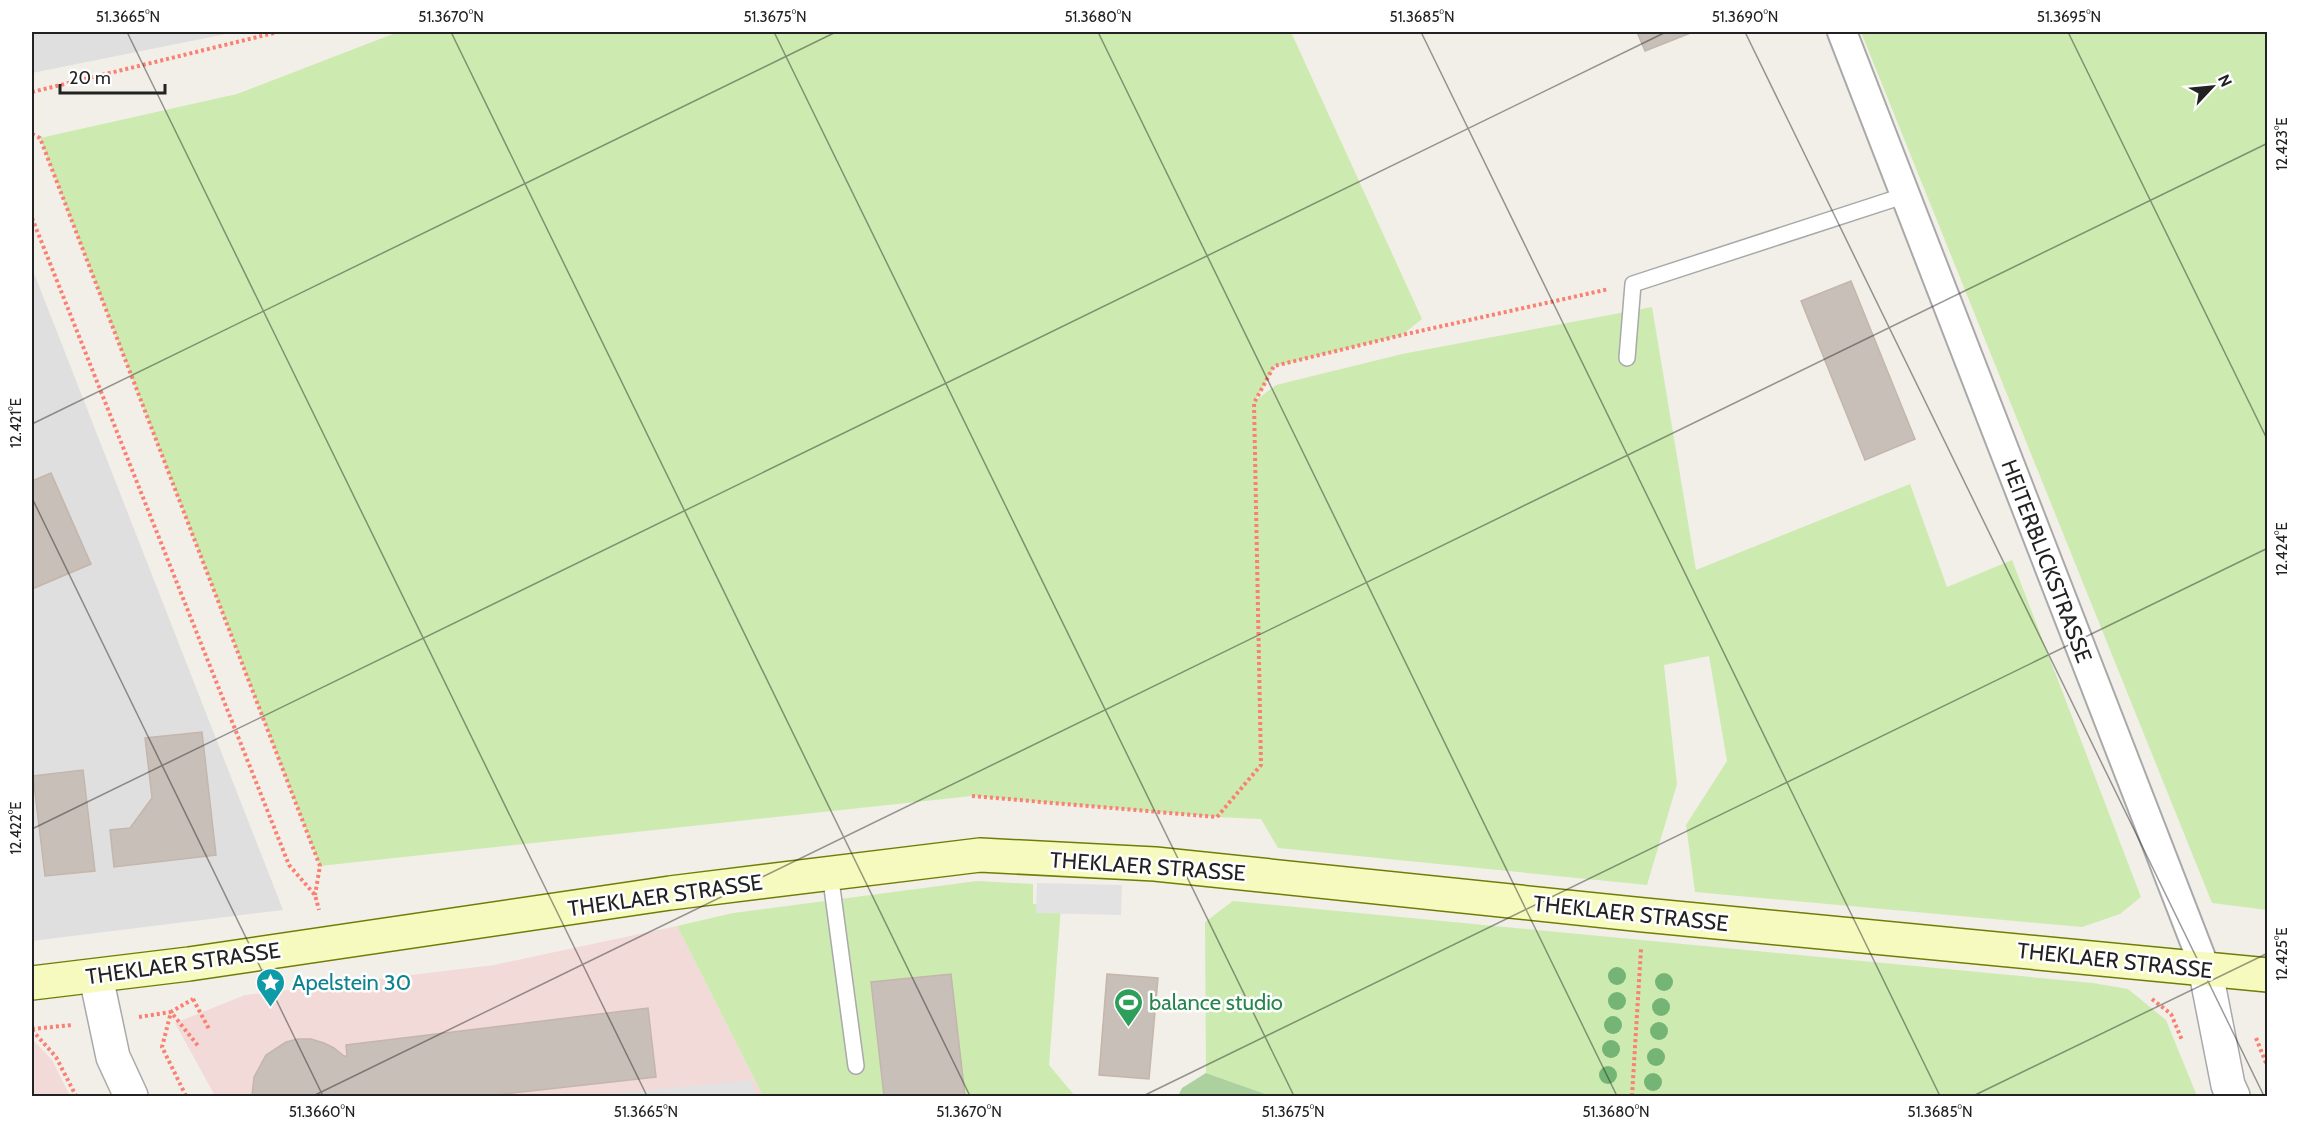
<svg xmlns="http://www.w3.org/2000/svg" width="2299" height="1128" font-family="Cabin,sans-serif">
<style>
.residential{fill:#e0dfdf}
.commercial{fill:#f2dad9}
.grass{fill:#cdebb0}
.forest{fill:#add19e}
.parking{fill:#e2e2e2}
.building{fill:#c7bfb8;stroke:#c4b6ab;stroke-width:1.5}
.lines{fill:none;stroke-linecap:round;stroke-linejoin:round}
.service-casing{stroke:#a9a9a9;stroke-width:18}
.minor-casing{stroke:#a9a9a9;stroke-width:32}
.tertiary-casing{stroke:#a9a9a9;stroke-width:36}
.secondary-casing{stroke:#707d05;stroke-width:36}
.path{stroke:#fa8072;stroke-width:4;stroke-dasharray:3 3;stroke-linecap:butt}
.service{stroke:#fff;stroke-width:15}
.minor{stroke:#fff;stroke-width:28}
.tertiary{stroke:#fff;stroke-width:33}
.secondary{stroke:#f7fabf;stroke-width:33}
.tree{fill:#74b475}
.ticks{fill:none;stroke:#222;stroke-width:1.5;stroke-opacity:0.45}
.labels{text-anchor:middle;stroke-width:5;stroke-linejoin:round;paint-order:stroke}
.street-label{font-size:22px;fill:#222;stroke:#fff}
.culture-label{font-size:22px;fill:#0d838f;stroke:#fff;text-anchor:start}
.leisure-label{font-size:22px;fill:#27864d;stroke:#fff;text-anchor:start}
.neatline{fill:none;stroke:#222;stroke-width:2}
.ticks-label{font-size:15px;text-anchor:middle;fill:#222}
</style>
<rect width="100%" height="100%" fill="#f2efe9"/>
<g class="residential">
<polygon points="32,32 236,32 32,73"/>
<polygon points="32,268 283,910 32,941"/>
</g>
<g class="commercial">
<polygon points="677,926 763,1096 215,1096 175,1023 245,995 494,965"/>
<polygon points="32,1039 52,1060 70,1096 32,1096"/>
</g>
<g class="grass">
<polygon points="398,32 1291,32 1422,319 1402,335 1275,366 1255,401 1276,385 1402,354 1652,307 1696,570 1910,484 1947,587 2012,560 2141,897 2120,914 2082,927 1695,892 1686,825 1727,761 1709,656 1664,665 1677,784 1647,885 1278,848 1261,819 1217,817 972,796 320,866 40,138 237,94"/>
<polygon points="1861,32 2267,32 2267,910 2212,903"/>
<polygon points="977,881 1033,884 1033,904 1061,907 1049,1065 1075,1096 763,1096 677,926 733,913"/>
<polygon points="1233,901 2093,983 2128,989 2166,1020 2197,1096 1271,1096 1206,1073 1205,922"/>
</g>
<polygon class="forest" points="1206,1073 1271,1096 1178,1096 1182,1088"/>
<g class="parking">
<polygon points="1037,883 1122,885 1121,915 1036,913"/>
<polygon points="752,1080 755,1096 591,1096"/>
</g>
<g class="building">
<polygon points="1637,32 1693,32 1645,51"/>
<polygon points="1851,281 1915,439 1865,460 1801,301"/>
<polygon points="51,473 91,564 32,589 32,481"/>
<polygon points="202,732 216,855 114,867 110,830 130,828 152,798 145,738"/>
<polygon points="83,770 95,871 45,876 33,776"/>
<polygon points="951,974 965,1096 884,1096 871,982"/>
<polygon points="1107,974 1158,978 1149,1079 1099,1075"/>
<polygon points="648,1008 656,1077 486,1096 252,1096 254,1077 266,1055 286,1042 298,1039 311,1039 324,1043 334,1048 344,1056 347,1056 346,1045"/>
</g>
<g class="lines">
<defs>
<g id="service">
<polyline points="1627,358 1633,284 1906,195"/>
<polyline points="830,873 856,1066"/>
</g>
<polyline id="minor" points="1842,32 2205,968"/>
<g id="tertiary">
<polyline points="2205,968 2228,1085 2233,1096"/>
<polyline points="96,977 113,1057 131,1096"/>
</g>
<polyline id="secondary" points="32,983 189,964 670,893 980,855 1155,864 1644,915 2268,975"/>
</defs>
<use href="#service" class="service-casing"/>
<use href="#minor" class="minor-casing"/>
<use href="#tertiary" class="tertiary-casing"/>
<use href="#secondary" class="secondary-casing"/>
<g class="path">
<polyline points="32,92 278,32"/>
<polyline points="32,134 40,138 320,866 315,895"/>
<polyline points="32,218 289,865 315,895 319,910"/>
<polyline points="972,796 1217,817 1261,765 1254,403 1274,366 1402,335 1609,289"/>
<polyline points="193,999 209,1029"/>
<polyline points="2152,999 2171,1014 2182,1040"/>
<polyline points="139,1017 171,1012 199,1047"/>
<polyline points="32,1029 72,1025"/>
<polyline points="32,1030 56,1057 76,1096"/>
<polyline points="2256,1038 2268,1068"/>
<polyline points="186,1096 162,1047 171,1012 193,999"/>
<polyline points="1632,1096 1641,949"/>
</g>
<use href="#service" class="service"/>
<use href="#minor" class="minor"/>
<use href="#tertiary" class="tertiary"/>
<use href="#secondary" class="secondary"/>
</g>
<g class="tree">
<circle cx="1617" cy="976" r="9"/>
<circle cx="1664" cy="982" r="9"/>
<circle cx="1617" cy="1001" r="9"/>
<circle cx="1661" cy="1007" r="9"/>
<circle cx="1613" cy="1025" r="9"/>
<circle cx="1659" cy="1031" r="9"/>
<circle cx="1611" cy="1049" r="9"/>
<circle cx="1656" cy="1057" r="9"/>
<circle cx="1608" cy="1075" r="9"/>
<circle cx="1653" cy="1082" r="9"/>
</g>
<path class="ticks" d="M127,32L647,1096M451,32L970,1096M774,32L1294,1096M1098,32L1617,1096M1421,32L1940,1096M1745,32L2264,1096M2068,32L2268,441M32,424L836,32M32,498L323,1096M32,829L1666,32M313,1096L2268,143M1143,1096L2268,548M1973,1096L2268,953"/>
<defs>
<symbol id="sight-pin" viewBox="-11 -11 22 30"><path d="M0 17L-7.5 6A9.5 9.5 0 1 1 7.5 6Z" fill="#0f9aa8" stroke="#fff"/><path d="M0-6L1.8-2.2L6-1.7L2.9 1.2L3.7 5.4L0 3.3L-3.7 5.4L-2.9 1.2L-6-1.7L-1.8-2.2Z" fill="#fff"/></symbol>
<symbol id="stadium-pin" viewBox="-11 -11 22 30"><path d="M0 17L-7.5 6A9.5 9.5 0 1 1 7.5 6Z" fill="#2e9e5b" stroke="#fff"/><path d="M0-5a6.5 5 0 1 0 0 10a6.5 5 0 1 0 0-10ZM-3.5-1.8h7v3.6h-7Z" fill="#fff"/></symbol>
</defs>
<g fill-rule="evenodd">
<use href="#sight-pin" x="254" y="966" width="33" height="45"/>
<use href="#stadium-pin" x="1112" y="986" width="33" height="45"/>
</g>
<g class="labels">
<g class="street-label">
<text transform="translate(2047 561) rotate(69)" y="8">HEITERBLICKSTRASSE</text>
<text transform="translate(1148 866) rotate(4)" y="8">THEKLAER STRASSE</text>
<text transform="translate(665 895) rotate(-8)" y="8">THEKLAER STRASSE</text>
<text transform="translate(1631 913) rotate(6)" y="8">THEKLAER STRASSE</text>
<text transform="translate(2115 960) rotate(6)" y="8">THEKLAER STRASSE</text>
<text transform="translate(183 963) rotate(-8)" y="8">THEKLAER STRASSE</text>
</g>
<g class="culture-label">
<text x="292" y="990">Apelstein 30</text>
</g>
<g class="leisure-label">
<text x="1149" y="1010">balance studio</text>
</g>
</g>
<rect width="2299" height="1128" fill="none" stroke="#ffffff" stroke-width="66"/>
<g transform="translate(2212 87) rotate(64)" stroke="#ffffff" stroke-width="4.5" paint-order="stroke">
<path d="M0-4.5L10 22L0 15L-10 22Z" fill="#222222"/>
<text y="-9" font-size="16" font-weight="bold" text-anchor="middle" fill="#222222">N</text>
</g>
<path d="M60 84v9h105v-9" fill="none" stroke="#222222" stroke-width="3"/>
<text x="69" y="84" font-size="18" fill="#222222" stroke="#ffffff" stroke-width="4.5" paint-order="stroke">20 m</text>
<rect x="33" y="33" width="2233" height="1062" class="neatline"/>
<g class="ticks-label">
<text x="128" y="22">51.3665°N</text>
<text x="451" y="22">51.3670°N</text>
<text x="775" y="22">51.3675°N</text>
<text x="1098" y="22">51.3680°N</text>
<text x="1422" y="22">51.3685°N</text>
<text x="1745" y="22">51.3690°N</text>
<text x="2069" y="22">51.3695°N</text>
<text transform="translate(2282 144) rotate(-90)" y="5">12.423°E</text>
<text transform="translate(16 423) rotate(-90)" y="5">12.421°E</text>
<text transform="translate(2282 549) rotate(-90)" y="5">12.424°E</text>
<text transform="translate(16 828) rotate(-90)" y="5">12.422°E</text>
<text transform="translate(2282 954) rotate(-90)" y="5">12.425°E</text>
<text x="322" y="1117">51.3660°N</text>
<text x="646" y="1117">51.3665°N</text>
<text x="969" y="1117">51.3670°N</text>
<text x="1293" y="1117">51.3675°N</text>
<text x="1616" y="1117">51.3680°N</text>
<text x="1940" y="1117">51.3685°N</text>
</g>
</svg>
